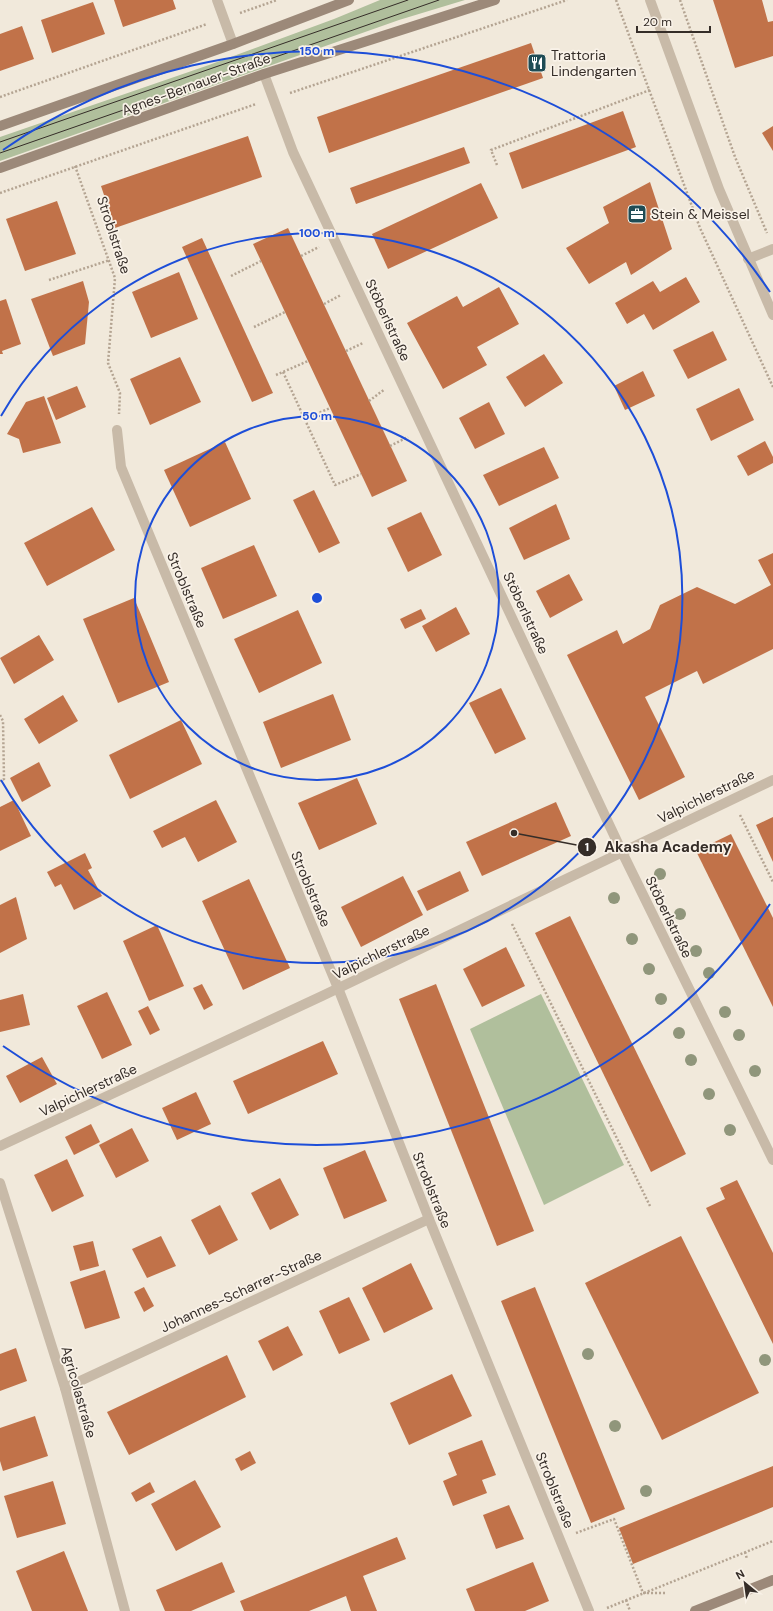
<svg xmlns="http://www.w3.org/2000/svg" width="773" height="1611" font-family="'DM Sans',sans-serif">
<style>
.green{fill:#b0bf9c}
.building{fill:#c17249}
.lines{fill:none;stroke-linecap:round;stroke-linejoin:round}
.path{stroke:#b4a492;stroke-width:2.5;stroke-dasharray:2 2;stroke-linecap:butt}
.lane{stroke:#c8baa8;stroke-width:10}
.street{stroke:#c8baa8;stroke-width:10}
.secondary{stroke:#9c8979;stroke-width:10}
.tram{stroke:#352d28;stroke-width:1}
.tree{fill:#90967b}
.ring{fill:none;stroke:#1d4ed8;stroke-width:2}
.labels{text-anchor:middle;stroke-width:3.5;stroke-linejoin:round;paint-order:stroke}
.poi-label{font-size:14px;fill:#352d28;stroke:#f9f2e8;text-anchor:start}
.street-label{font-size:14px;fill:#352d28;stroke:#f9f2e8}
.centre{fill:#1d4ed8;stroke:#f9f2e8;stroke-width:2}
.ring-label{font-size:12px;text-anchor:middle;font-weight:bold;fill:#1d4ed8;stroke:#f9f2e8;stroke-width:3.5;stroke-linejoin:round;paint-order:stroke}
.leader{fill:none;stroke:#352d28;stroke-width:1.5}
.callout-dot{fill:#352d28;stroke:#f9f2e8;stroke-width:1.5}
.mark-label{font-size:12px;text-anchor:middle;font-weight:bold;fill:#fff}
.callout-label{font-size:15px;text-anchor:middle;font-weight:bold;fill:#352d28;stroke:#f9f2e8;stroke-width:3.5;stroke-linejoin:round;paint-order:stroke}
</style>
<rect width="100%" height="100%" fill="#f1e9db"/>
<g class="green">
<polygon points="380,0 465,0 399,20 0,161 0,137 209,65 334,19"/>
<polygon points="541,994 624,1165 544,1205 470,1029"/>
</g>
<g class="building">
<polygon points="114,0 173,0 176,9 123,27"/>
<polygon points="713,0 762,0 768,22 773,21 773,56 735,68"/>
<polygon points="93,2 105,34 52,53 41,20"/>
<polygon points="22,26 34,59 0,71 0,34"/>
<polygon points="531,43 543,78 329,153 317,117"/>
<polygon points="623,111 636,147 522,189 509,153"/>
<polygon points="773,126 773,151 762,133"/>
<polygon points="248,136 262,177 115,228 101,186"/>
<polygon points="464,147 470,163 356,204 350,188"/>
<polygon points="650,182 672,249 631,275 626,262 589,284 566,248 609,223 603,207"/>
<polygon points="481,183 498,218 388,269 372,234"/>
<polygon points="57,201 76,254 25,271 6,219"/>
<polygon points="288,228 407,481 372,497 253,244"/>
<polygon points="202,238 273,393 252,402 182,247"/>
<polygon points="179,272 198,319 151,338 132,292"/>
<polygon points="686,277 700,302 653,330 644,314 627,324 615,303 653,281 660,292"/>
<polygon points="83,281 89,302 85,344 53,356 31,299"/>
<polygon points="499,287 519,324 477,347 487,365 443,389 407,323 457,296 463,307"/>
<polygon points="6,299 21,344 2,351 3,354 0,354 0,301"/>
<polygon points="713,331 727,360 688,379 673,350"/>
<polygon points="544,354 563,383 525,407 506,377"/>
<polygon points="180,357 201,402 150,425 130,379"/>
<polygon points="643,371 655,396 625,410 614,386"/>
<polygon points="77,386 86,407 56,420 47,398"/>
<polygon points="739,388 754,420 711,441 696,409"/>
<polygon points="44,396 61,443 23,453 19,439 7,434 26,402"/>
<polygon points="489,402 505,434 475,449 459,418"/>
<polygon points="765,441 773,457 773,463 748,476 737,456"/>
<polygon points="225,442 251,499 190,527 164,470"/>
<polygon points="544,447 559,478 499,506 483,475"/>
<polygon points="314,490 340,543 319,553 293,500"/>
<polygon points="556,504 570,539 524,560 509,528"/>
<polygon points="92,507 115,550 47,586 24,543"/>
<polygon points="421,512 442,555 408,572 387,528"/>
<polygon points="254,545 277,596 223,619 201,568"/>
<polygon points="773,553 773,649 703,684 697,671 645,697 685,777 639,800 567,655 617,630 623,644 650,629 660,605 697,587 735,604 771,585 758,560"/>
<polygon points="569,574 583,600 550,618 536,591"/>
<polygon points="134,598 169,682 118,703 83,619"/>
<polygon points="456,607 470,634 436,652 422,626"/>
<polygon points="421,609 426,619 405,629 400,619"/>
<polygon points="298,610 322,663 259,693 234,639"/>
<polygon points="39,635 54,660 14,684 0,658"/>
<polygon points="501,688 526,739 495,754 469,703"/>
<polygon points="333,694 351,740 281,768 263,722"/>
<polygon points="63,695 78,721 39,744 24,719"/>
<polygon points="181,720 202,764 130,799 109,755"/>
<polygon points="39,762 51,786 22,802 10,778"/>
<polygon points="357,778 377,824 319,850 298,803"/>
<polygon points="14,800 31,836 0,851 0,807"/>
<polygon points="216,800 237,842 198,862 185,837 162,848 153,831"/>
<polygon points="556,802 571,836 482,876 466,842"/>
<polygon points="773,817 773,862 756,825"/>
<polygon points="731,834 773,918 773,1007 696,851"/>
<polygon points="85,853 92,868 88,870 102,896 74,910 61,884 55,887 47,872"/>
<polygon points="460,871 469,891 427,911 417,891"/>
<polygon points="403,876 423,915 361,947 341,907"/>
<polygon points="249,879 290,968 243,990 202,901"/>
<polygon points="16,897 27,939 0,953 0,905"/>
<polygon points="570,916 686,1154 651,1172 535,933"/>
<polygon points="157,925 184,986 149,1001 123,941"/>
<polygon points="506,947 525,986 482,1007 463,969"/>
<polygon points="202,984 213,1005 204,1010 193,988"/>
<polygon points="436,984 534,1231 497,1246 399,999"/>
<polygon points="107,992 132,1045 102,1059 77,1006"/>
<polygon points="23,994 30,1025 0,1032 0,1000"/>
<polygon points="148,1006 160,1030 150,1035 138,1011"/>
<polygon points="323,1041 338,1074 248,1114 233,1081"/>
<polygon points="42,1057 57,1084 20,1103 6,1076"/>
<polygon points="196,1092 211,1124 177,1140 162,1108"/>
<polygon points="91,1124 100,1142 74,1155 65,1137"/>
<polygon points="132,1128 149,1161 116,1178 99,1145"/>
<polygon points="365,1150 387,1201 344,1219 323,1168"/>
<polygon points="67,1159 84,1196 52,1212 34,1175"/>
<polygon points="280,1178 299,1215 270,1230 251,1193"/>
<polygon points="737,1180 773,1253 773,1344 706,1208 725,1199 720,1188"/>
<polygon points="220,1205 238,1240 209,1255 191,1220"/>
<polygon points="161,1236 176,1266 147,1278 132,1249"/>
<polygon points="681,1236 759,1393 662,1440 585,1283"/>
<polygon points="93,1241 99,1266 80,1271 73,1246"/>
<polygon points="411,1263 433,1309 384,1333 362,1288"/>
<polygon points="105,1270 120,1318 85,1329 70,1282"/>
<polygon points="144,1287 154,1306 144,1312 134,1292"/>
<polygon points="535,1287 625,1509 591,1523 501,1301"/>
<polygon points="349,1297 370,1340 339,1354 319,1311"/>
<polygon points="288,1326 303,1355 273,1371 258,1341"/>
<polygon points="16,1348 27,1381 0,1391 0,1354"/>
<polygon points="227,1355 246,1397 129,1455 107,1412"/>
<polygon points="452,1374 472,1416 409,1445 390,1403"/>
<polygon points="35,1416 48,1456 3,1471 0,1461 0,1428"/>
<polygon points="482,1440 496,1475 482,1480 487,1493 453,1506 443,1481 457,1475 448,1453"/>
<polygon points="250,1451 256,1463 241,1471 235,1459"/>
<polygon points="773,1466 773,1507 633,1564 619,1528"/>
<polygon points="195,1480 221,1527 176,1551 151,1504"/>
<polygon points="53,1481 66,1524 17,1538 4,1496"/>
<polygon points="150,1482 155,1492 136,1502 131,1493"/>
<polygon points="509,1505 524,1539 496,1549 483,1515"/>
<polygon points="397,1537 406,1559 363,1576 377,1611 351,1611 346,1596 309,1611 244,1611 240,1601"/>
<polygon points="64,1551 88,1611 32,1611 16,1571"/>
<polygon points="222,1562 235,1592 191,1611 165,1611 156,1590"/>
<polygon points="533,1562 549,1601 525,1611 475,1611 466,1589"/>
</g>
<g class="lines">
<g class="path">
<polyline points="616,0 700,228 773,387"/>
<polyline points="680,0 735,157 767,233"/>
<polyline points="240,13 277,0"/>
<polyline points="290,93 567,0"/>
<polyline points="0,97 207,24"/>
<polyline points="497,165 491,150 650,90"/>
<polyline points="75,166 115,278 108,363 120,393 119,414"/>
<polyline points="0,193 256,104"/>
<polyline points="301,256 319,247"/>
<polyline points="231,276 261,261"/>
<polyline points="49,280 110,260"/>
<polyline points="324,304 341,295"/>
<polyline points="254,327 285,312"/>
<polyline points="346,351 363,343"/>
<polyline points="283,372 335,485 361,474"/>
<polyline points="276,375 308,361"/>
<polyline points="369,401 385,389"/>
<polyline points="305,419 330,408"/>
<polyline points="390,446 408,437"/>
<polyline points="0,715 3,721 4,779 0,781"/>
<polyline points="740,815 773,882"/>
<polyline points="512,924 650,1206"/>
<polyline points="576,1533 614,1519 643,1593 665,1593"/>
<polyline points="745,1552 747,1559"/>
<polyline points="626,1600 630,1611"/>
<polyline points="607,1608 773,1541"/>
</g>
<polyline class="lane" points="748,259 773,249"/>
<g class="street">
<polyline points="217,0 233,44"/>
<polyline points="650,0 719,189 773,315"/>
<polyline points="264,74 293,152 622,852 773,1160"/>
<polyline points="117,430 121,467 338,988 429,1219 589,1611"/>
<polyline points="0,1146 322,996 773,780"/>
<polyline points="0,1183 65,1388 125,1611"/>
<polyline points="65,1388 429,1219"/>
</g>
<g class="secondary">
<polyline points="0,126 233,44 349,0"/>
<polyline points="0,168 264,74 495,0"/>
<polyline points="695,1611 773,1580"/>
</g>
<g class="tram">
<polyline points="0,142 408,0"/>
<polyline points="0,153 439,0"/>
</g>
</g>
<g class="tree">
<circle cx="660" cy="874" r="6"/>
<circle cx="614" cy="898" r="6"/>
<circle cx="680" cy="914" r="6"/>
<circle cx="632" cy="939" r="6"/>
<circle cx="696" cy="951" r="6"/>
<circle cx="649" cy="969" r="6"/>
<circle cx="709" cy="973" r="6"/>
<circle cx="661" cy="999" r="6"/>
<circle cx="725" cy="1012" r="6"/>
<circle cx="679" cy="1033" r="6"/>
<circle cx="739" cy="1035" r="6"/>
<circle cx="691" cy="1060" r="6"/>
<circle cx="755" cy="1071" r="6"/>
<circle cx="709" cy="1094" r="6"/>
<circle cx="730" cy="1130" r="6"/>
<circle cx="588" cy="1354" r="6"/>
<circle cx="765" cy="1360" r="6"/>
<circle cx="615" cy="1426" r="6"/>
<circle cx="646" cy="1491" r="6"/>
</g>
<g class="ring">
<circle cx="317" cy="598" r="182"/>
<path d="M1 416A365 365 0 1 1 1 780"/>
<path d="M770 904A547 547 0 0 1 3 1046M3 150A547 547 0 0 1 770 292"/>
</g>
<defs>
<symbol id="restaurant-square" viewBox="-11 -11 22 22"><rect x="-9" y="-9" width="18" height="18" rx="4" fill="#1f4c55" stroke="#f9f2e8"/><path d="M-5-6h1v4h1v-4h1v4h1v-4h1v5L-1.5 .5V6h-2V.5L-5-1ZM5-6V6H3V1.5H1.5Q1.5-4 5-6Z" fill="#fff"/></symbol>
<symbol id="office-square" viewBox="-11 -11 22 22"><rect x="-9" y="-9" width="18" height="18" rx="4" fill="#1f4c55" stroke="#f9f2e8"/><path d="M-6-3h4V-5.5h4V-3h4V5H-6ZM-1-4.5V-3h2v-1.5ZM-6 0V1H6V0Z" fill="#fff"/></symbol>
</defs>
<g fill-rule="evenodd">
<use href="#restaurant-square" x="526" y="52" width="22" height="22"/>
<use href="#office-square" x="626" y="203" width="22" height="22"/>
</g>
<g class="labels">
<g class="poi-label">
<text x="551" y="60">Trattoria<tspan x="551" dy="16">Lindengarten</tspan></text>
<text x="651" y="219">Stein &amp; Meissel</text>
</g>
<g class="street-label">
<text transform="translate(196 84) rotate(-20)" y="5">Agnes-Bernauer-Straße</text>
<text transform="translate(114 235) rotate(72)" y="5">Stroblstraße</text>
<text transform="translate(388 320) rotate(65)" y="5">Stöberlstraße</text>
<text transform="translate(187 590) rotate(67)" y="5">Stroblstraße</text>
<text transform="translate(526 613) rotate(65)" y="5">Stöberlstraße</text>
<text transform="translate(706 796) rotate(-26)" y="5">Valpichlerstraße</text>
<text transform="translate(311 889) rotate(67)" y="5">Stroblstraße</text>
<text transform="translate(669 917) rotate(64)" y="5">Stöberlstraße</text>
<text transform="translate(381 952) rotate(-26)" y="5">Valpichlerstraße</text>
<text transform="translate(88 1090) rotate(-25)" y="5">Valpichlerstraße</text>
<text transform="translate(432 1190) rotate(68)" y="5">Stroblstraße</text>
<text transform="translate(241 1291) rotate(-25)" y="5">Johannes-Scharrer-Straße</text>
<text transform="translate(79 1392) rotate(74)" y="5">Agricolastraße</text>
<text transform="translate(555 1490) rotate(68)" y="5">Stroblstraße</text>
</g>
</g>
<circle cx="317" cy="598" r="6" class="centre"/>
<g class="ring-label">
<text x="317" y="55">150 m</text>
<text x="317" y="237">100 m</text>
<text x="317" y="420">50 m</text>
</g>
<path class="leader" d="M514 833L587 847"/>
<g class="callout-dot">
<circle cx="514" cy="833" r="4"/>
<circle cx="587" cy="847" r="10"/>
</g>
<g class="mark-label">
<text x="587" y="851">1</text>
</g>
<g class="callout-label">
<text x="668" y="852">Akasha Academy</text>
</g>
<g transform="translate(745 1583) rotate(331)" stroke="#f9f2e8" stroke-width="3" paint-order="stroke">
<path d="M0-3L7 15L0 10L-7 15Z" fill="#352d28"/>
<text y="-6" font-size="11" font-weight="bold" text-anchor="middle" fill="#352d28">N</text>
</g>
<path d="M637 26v6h73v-6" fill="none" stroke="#352d28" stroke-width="2"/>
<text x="643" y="26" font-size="12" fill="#352d28" stroke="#f9f2e8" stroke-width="3" paint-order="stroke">20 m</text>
</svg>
